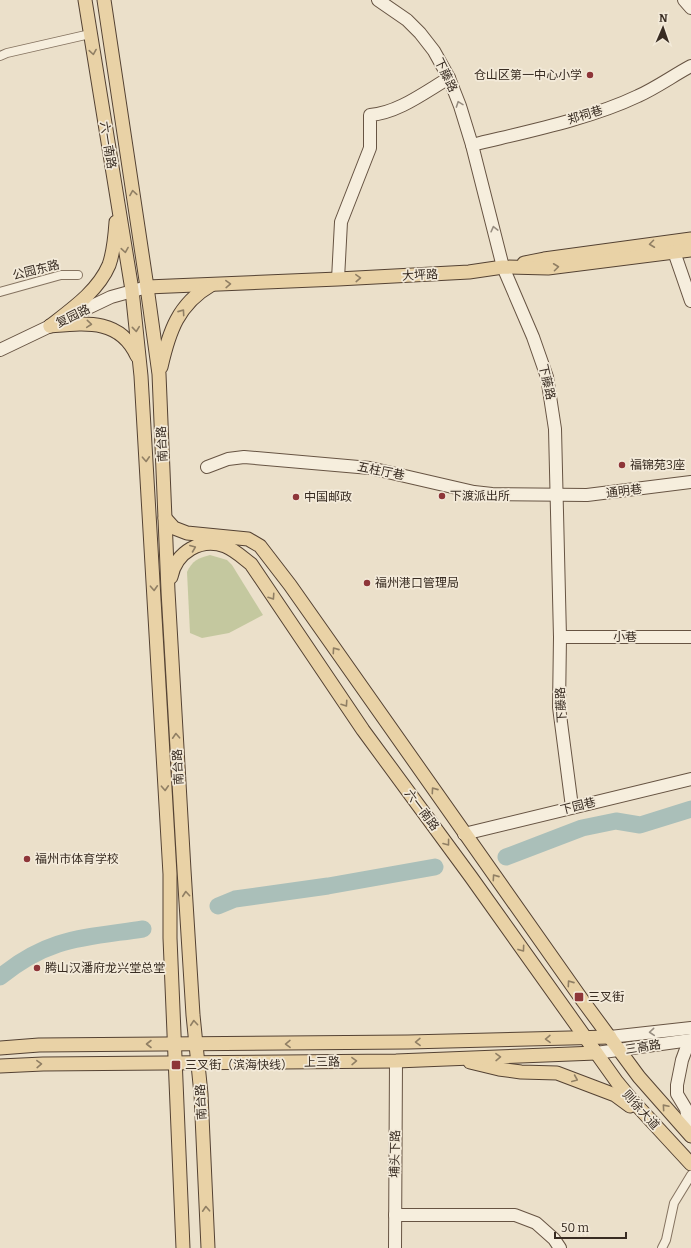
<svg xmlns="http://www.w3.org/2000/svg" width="691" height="1248" font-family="Bitter,'Noto Sans SC',serif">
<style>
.green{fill:#c4c89f}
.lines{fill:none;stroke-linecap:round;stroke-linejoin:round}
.river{stroke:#aabfb9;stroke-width:17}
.street-casing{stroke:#857360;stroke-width:10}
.secondary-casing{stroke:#675443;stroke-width:14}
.primary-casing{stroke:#544233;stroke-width:15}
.street{stroke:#f6eedd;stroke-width:8}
.secondary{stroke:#f6eedd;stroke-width:12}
.primary{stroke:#e9d2a6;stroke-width:13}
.oneway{stroke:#907f64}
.oneway2{stroke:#978d80}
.poi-dot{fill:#8e3639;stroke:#f3ead9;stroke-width:1.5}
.labels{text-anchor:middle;stroke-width:3.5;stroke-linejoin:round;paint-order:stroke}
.street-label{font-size:12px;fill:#382c22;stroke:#f3ead9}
.poi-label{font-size:12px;fill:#382c22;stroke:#f3ead9;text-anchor:start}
</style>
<rect width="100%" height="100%" fill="#ebe0ca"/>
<path class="green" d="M210,555L227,560L232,565L263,615L229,633L202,638L190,633L187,572C192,561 198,558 210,555Z"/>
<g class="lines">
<g class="river">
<polyline points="506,857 582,828 616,821 640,825 691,809"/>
<polyline points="218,906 235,899 328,886 435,867"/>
<path d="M0,977C49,937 83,938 143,929"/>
</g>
<defs>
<g id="street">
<polyline points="0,56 7,53 90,34"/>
<polyline points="0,292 61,275 78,275"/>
<polyline points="662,1248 666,1240 674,1203 691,1175"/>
</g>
<g id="secondary">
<polyline points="378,0 407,20 420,33 434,51 449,78 460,106 472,145 503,267 533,337 547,377 555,429 560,637 559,707 572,807"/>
<polyline points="684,0 691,8"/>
<path d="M472,145C525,132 590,119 638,96C656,88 674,75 691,66"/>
<polyline points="671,243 691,301"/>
<path d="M338,279L341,222L370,148V115C398,113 425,92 449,78"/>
<polyline points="0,350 111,297 147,287"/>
<polyline points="207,467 228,459 244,457 370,468 474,492 492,494 587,495 691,482"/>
<polyline points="560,637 691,637"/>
<polyline points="464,834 691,779"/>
<polyline points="610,1037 691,1028"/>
<polyline points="689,1041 682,1060 677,1085 677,1094 686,1109 691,1136"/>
<polyline points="596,1053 691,1040"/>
<polyline points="395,1215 515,1215 536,1223 554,1239 560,1248"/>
<polyline points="395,1248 396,1061"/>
</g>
<g id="primary">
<polyline points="85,0 132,290 141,376 170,874 170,938 183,1248"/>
<polyline points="104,0 147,287 159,374 168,591 184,870 193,1015 201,1094 208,1248"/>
<polyline points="524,263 544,259 691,239"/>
<polyline points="147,287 338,279 469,272 503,267 548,268 691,250"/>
<path d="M50,326C72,309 98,291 109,265C114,251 115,236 116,222"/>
<path d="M50,326C85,323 120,318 137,356"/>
<path d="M161,367C169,332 178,304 211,285"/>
<polyline points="165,518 174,528 187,533 248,539 260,546 290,585 583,1001 639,1077 691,1136"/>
<path d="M171,577C176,552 201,537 225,546C235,550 243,558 251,564L363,730L471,877L617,1082L631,1099L691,1164"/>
<polyline points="0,1048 39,1045 408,1042 610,1037"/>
<polyline points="470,1062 499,1069 521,1072 557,1073 615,1095 630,1106"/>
<polyline points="0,1066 43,1064 396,1061 596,1053"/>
</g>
</defs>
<use href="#street" class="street-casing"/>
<use href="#secondary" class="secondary-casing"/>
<use href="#primary" class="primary-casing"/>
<use href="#street" class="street"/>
<use href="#secondary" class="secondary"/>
<use href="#primary" class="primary"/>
</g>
<defs><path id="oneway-chevron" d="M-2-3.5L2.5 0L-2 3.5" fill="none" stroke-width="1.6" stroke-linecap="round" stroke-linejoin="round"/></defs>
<g class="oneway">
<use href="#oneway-chevron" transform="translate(93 52) rotate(81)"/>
<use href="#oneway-chevron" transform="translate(133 193) rotate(-99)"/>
<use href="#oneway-chevron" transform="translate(652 244) rotate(173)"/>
<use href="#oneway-chevron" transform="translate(125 250) rotate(81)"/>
<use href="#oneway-chevron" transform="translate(556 267) rotate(-7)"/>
<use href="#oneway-chevron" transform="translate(358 278) rotate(-3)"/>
<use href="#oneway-chevron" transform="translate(228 284) rotate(-2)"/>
<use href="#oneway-chevron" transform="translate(182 312) rotate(-55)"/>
<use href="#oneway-chevron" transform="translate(89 324) rotate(5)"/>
<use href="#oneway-chevron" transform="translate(136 329) rotate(84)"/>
<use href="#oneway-chevron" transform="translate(146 459) rotate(87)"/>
<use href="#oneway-chevron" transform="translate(193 548) rotate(-22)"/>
<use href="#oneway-chevron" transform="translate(154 588) rotate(87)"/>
<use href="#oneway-chevron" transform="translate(272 597) rotate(56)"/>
<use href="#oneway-chevron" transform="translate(335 650) rotate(-125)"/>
<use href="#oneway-chevron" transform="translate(345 704) rotate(56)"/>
<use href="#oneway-chevron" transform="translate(176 736) rotate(-93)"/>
<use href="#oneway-chevron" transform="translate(165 788) rotate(87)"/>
<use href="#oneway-chevron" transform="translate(434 790) rotate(-125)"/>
<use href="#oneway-chevron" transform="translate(447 843) rotate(53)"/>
<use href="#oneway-chevron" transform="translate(495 877) rotate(-125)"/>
<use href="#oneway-chevron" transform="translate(186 894) rotate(-95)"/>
<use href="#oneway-chevron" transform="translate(522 949) rotate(54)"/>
<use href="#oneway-chevron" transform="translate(570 983) rotate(-125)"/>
<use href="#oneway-chevron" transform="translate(194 1023) rotate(-95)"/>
<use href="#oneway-chevron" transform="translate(548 1039) rotate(179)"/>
<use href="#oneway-chevron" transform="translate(418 1042) rotate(179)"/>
<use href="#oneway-chevron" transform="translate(149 1044) rotate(-180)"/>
<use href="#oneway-chevron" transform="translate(288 1044) rotate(179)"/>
<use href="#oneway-chevron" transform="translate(498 1057) rotate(-1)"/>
<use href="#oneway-chevron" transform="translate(354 1061) rotate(-1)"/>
<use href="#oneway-chevron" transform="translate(39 1064) rotate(-2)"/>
<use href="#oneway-chevron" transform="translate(575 1079) rotate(23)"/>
<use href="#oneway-chevron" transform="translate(665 1107) rotate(-131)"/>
<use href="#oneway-chevron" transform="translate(206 1209) rotate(-93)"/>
</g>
<g class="oneway2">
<use href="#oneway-chevron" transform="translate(459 104) rotate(-110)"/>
<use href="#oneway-chevron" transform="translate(494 229) rotate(-104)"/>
<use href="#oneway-chevron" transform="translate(652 1032) rotate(175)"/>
</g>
<g class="poi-dot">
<circle cx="590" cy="75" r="4"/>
<circle cx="622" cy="465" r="4"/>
<circle cx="442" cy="496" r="4"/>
<circle cx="296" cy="497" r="4"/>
<circle cx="367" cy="583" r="4"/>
<circle cx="27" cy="859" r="4"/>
<circle cx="37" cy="968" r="4"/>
<rect x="574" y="992" width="10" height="10" rx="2"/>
<rect x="171" y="1060" width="10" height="10" rx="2"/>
</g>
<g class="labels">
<g class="street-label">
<text transform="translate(446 75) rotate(64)" y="4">下藤路</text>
<text transform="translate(585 115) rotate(-17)" y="4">郑祠巷</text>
<text transform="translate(108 145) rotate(81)" y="4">六一南路</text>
<text transform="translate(36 270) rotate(-14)" y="4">公园东路</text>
<text transform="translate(420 275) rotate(-3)" y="4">大坪路</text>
<text transform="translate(73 316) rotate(-26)" y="4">复园路</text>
<text transform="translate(547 382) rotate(77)" y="4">下藤路</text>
<text transform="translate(162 444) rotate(-93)" y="4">南台路</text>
<text transform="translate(381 471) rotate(11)" y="4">五柱厅巷</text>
<text transform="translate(624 491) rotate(-7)" y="4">通明巷</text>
<text x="625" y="641">小巷</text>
<text transform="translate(561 705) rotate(-93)" y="4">下藤路</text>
<text transform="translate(178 767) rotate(-93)" y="4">南台路</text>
<text transform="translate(578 806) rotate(-14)" y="4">下园巷</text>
<text transform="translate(422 810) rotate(53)" y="4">六一南路</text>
<text transform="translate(643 1047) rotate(-9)" y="4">三高路</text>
<text transform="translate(322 1062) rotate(-1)" y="4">上三路</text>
<text transform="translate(201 1102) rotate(-93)" y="4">南台路</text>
<text transform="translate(641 1110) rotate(48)" y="4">则徐大道</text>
<text transform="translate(395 1154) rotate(-89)" y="4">埔头下路</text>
</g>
<g class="poi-label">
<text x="582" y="79" text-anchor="end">仓山区第一中心小学</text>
<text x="630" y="469">福锦苑3座</text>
<text x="450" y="500">下渡派出所</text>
<text x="304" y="501">中国邮政</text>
<text x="375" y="587">福州港口管理局</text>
<text x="35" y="863">福州市体育学校</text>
<text x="45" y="972">腾山汉潘府龙兴堂总堂</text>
<text x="588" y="1001">三叉街</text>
<text x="185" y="1069">三叉街（滨海快线）</text>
</g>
</g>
<g transform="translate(663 28) rotate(2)" stroke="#f3ead9" stroke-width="3" paint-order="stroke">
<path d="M0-3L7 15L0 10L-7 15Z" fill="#382c22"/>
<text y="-6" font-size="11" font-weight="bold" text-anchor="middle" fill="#382c22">N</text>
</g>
<path d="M555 1232v6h71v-6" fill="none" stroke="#382c22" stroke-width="2"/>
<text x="561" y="1232" font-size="12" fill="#382c22" stroke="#f3ead9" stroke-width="3" paint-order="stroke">50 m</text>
</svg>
